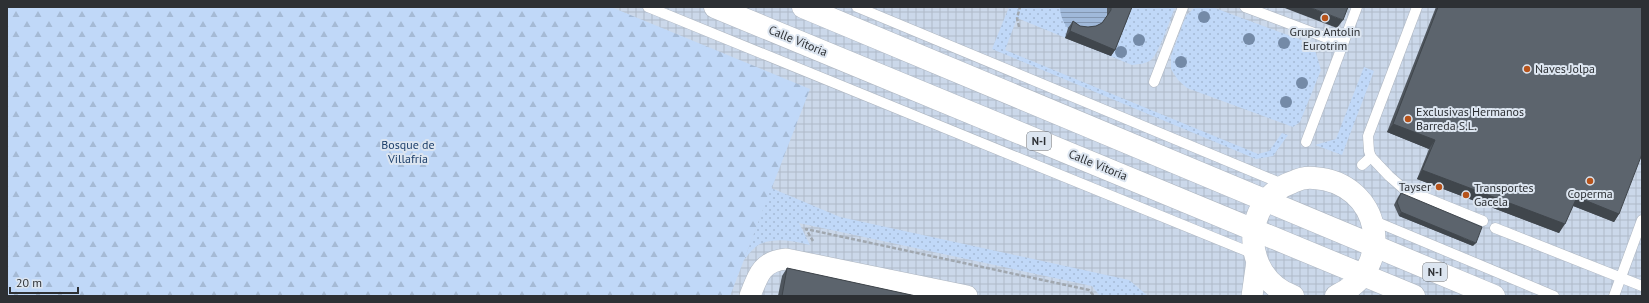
<svg xmlns="http://www.w3.org/2000/svg" width="1649" height="303" font-family="'PT Sans',sans-serif">
<style>
.industrial{fill:url(#industrial-grid)}
.forest{fill:url(#forest-firs)}
.garden{fill:url(#garden-dots)}
.water{fill:url(#water-rules)}
.lines{fill:none;stroke-linecap:round;stroke-linejoin:round}
.service-casing{stroke:#aeb6c1;stroke-width:11}
.minor-casing{stroke:#aeb6c1;stroke-width:22}
.trunk-casing{stroke:#aeb6c1;stroke-width:23}
.path{stroke:#a0a7af;stroke-width:2.5;stroke-dasharray:4 2;stroke-linecap:butt}
.service{stroke:#fff;stroke-width:10}
.minor{stroke:#fff;stroke-width:21}
.trunk{stroke:#fff;stroke-width:22}
.tree{fill:#748aa7}
.wall{fill:#4f565e}
.shaded-wall{fill:#40464c}
.building{fill:#5c646d;stroke:#40464c}
.poi-dot{fill:#b6531b;stroke:#dce5f0;stroke-width:1.5}
.labels{text-anchor:middle;stroke-width:4;stroke-linejoin:round;paint-order:stroke}
.shield{fill:#dce5f0;stroke:#62666c;stroke-width:1}
.shield-label{font-size:11px;font-weight:bold;fill:#2d3034}
.poi-label{font-size:12px;fill:#2d3034;stroke:#dce5f0;text-anchor:start}
.street-label{font-size:12px;fill:#2d3034;stroke:#dce5f0}
.park-label{font-size:12px;fill:#1e406b;stroke:#dce5f0}
</style>
<defs>
<pattern id="industrial-grid" width="8" height="8" patternUnits="userSpaceOnUse"><rect width="8" height="8" fill="#cbd8ea"/><path d="M0 4h8M4 0v8" fill="none" stroke="#afbac9"/></pattern>
<pattern id="forest-firs" width="22" height="20" patternUnits="userSpaceOnUse"><rect width="22" height="20" fill="#c0d8f8"/><path d="M5 1l3.5 6h-7zM16 11l3.5 6h-7z" fill="#a5bad5"/></pattern>
<pattern id="garden-dots" width="8" height="8" patternUnits="userSpaceOnUse"><rect width="8" height="8" fill="#c0d8f8"/><path d="M2 2h.1M6 6h.1" fill="none" stroke="#a5bad5" stroke-width="1.8" stroke-linecap="round"/></pattern>
<pattern id="water-rules" width="6" height="5" patternUnits="userSpaceOnUse"><rect width="6" height="5" fill="#a0b9da"/><path d="M0 2.5h6" fill="none" stroke="#8397b2"/></pattern>
</defs>
<rect width="100%" height="100%" fill="#dce5f0"/>
<rect class="industrial" x="7" y="7" width="1635" height="289"/>
<polygon class="forest" points="7,7 611,7 810,89 730,296 7,296"/>
<g class="garden">
<path d="M1009,7H1175C1170,20 1160,51 1151,60C1146,64 1138,64 1132,65L1017,18L1005,50L1258,154L1269,151L1282,133L1288,135L1273,156L1256,159L992,49Z"/>
<polygon points="1195,7 1212,7 1301,40 1315,50 1321,70 1300,122 1293,127 1187,88 1178,80 1171,69 1171,56 1186,16"/>
<polygon points="1364,67 1374,71 1342,155 1315,145 1336,139"/>
<path d="M771,188L840,217L1129,280L1148,296H1100L1092,286L799,223L810,245C795,241 775,237 760,244C754,247 748,255 744,260Z"/>
</g>
<path class="water" d="M1060,7H1108C1108,16 1104,22 1098,29C1092,30 1082,33 1076,32C1065,30 1060,16 1060,7Z"/>
<g class="lines">
<defs>
<g id="service">
<polyline points="648,7 1254,254"/>
<polyline points="857,7 1285,185"/>
<polyline points="1245,7 1343,44"/>
<polyline points="1154,82 1183,7"/>
<polyline points="1306,142 1357,7"/>
<polyline points="1371,157 1389,176 1404,189 1483,221"/>
<polyline points="1362,165 1371,157 1369,151 1368,136 1417,7"/>
<polyline points="1372,220 1554,296"/>
<polyline points="1495,228 1642,286"/>
<polyline points="1614,296 1642,220"/>
</g>
<g id="minor">
<path d="M750,296C758,275 762,261 786,259L967,296"/>
<polyline points="1252,296 1257,261"/>
</g>
<g id="trunk">
<polyline points="715,7 1414,296"/>
<polyline points="803,7 1494,296"/>
<path d="M1293,296C1240,277 1240,200 1293,182C1299,179 1307,177 1314,178C1381,182 1398,268 1336,296"/>
</g>
</defs>
<use href="#service" class="service-casing"/>
<use href="#minor" class="minor-casing"/>
<use href="#trunk" class="trunk-casing"/>
<g class="path">
<polyline points="1019,27 1017,18 1020,7"/>
<polyline points="813,241 806,229 1089,290 1094,296"/>
</g>
<use href="#service" class="service"/>
<use href="#minor" class="minor"/>
<use href="#trunk" class="trunk"/>
</g>
<g class="tree">
<circle cx="1204" cy="17" r="6"/>
<circle cx="1249" cy="39" r="6"/>
<circle cx="1139" cy="40" r="6"/>
<circle cx="1284" cy="43" r="6"/>
<circle cx="1121" cy="52" r="6"/>
<circle cx="1181" cy="62" r="6"/>
<circle cx="1302" cy="83" r="6"/>
<circle cx="1286" cy="102" r="6"/>
</g>
<g class="wall">
<polygon points="1107,7 1132,7 1115,50 1111,56 1065,38 1068,28 1073,21 1080,26 1088,27 1096,26 1102,23 1107,16"/>
<polygon points="1436,7 1642,7 1619,214 1614,222 1573,206 1559,233 1417,179 1429,149 1387,132"/>
<polygon points="1401,193 1473,246 1399,216 1394,205 1398,197"/>
<polygon points="787,268 916,296 778,296 782,276"/>
</g>
<g class="shaded-wall">
<polygon points="1282,7 1309,7 1343,20 1337,28"/>
<polygon points="1070,31 1115,50 1111,56 1065,38"/>
<polygon points="1393,124 1435,140 1429,149 1387,132"/>
<polygon points="1422,170 1565,224 1559,233 1417,179"/>
<polygon points="1577,197 1619,214 1614,222 1571,205"/>
<polygon points="1401,212 1476,243 1473,246 1399,216"/>
</g>
<g class="building">
<polygon points="1111,7 1132,7 1115,50 1070,31 1073,21 1080,26 1088,27 1096,26 1102,23 1111,10"/>
<polygon points="1309,7 1348,7 1343,20"/>
<polygon points="1438,7 1642,7 1642,154 1619,214 1577,197 1565,224 1422,170 1435,140 1393,124"/>
<polygon points="1401,193 1482,227 1476,243 1401,212 1397,202"/>
<polygon points="787,268 916,296 782,296"/>
</g>
<g class="poi-dot">
<circle cx="1325" cy="18" r="4"/>
<circle cx="1527" cy="69" r="4"/>
<circle cx="1408" cy="119" r="4"/>
<circle cx="1590" cy="181" r="4"/>
<circle cx="1439" cy="187" r="4"/>
<circle cx="1466" cy="195" r="4"/>
</g>
<g class="labels">
<g class="shield">
<rect x="1027" y="132" width="24" height="18" rx="3"/>
<rect x="1423" y="263" width="24" height="18" rx="3"/>
</g>
<g class="shield-label">
<text x="1039" y="145">N-I</text>
<text x="1435" y="276">N-I</text>
</g>
<g class="poi-label">
<text x="1325" y="36" text-anchor="middle">Grupo Antolin<tspan x="1325" dy="14">Eurotrim</tspan></text>
<text x="1535" y="73">Naves Jolpa</text>
<text x="1416" y="116">Exclusivas Hermanos<tspan x="1416" dy="14">Barreda S.L.</tspan></text>
<text x="1431" y="191" text-anchor="end">Tayser</text>
<text x="1474" y="192">Transportes<tspan x="1474" dy="14">Gacela</tspan></text>
<text x="1590" y="198" text-anchor="middle">Coperma</text>
</g>
<g class="street-label">
<text transform="translate(798 41) rotate(22)" y="4">Calle Vitoria</text>
<text transform="translate(1098 165) rotate(22)" y="4">Calle Vitoria</text>
</g>
<g class="park-label">
<text x="408" y="149">Bosque de<tspan x="408" dy="14">Villafría</tspan></text>
</g>
</g>
<rect width="1649" height="303" fill="none" stroke="#2d3034" stroke-width="16"/>
<path d="M10 287v6h68v-6" fill="none" stroke="#2d3034" stroke-width="2"/>
<text x="16" y="287" font-size="12" fill="#2d3034" stroke="#dce5f0" stroke-width="3" paint-order="stroke">20 m</text>
</svg>
